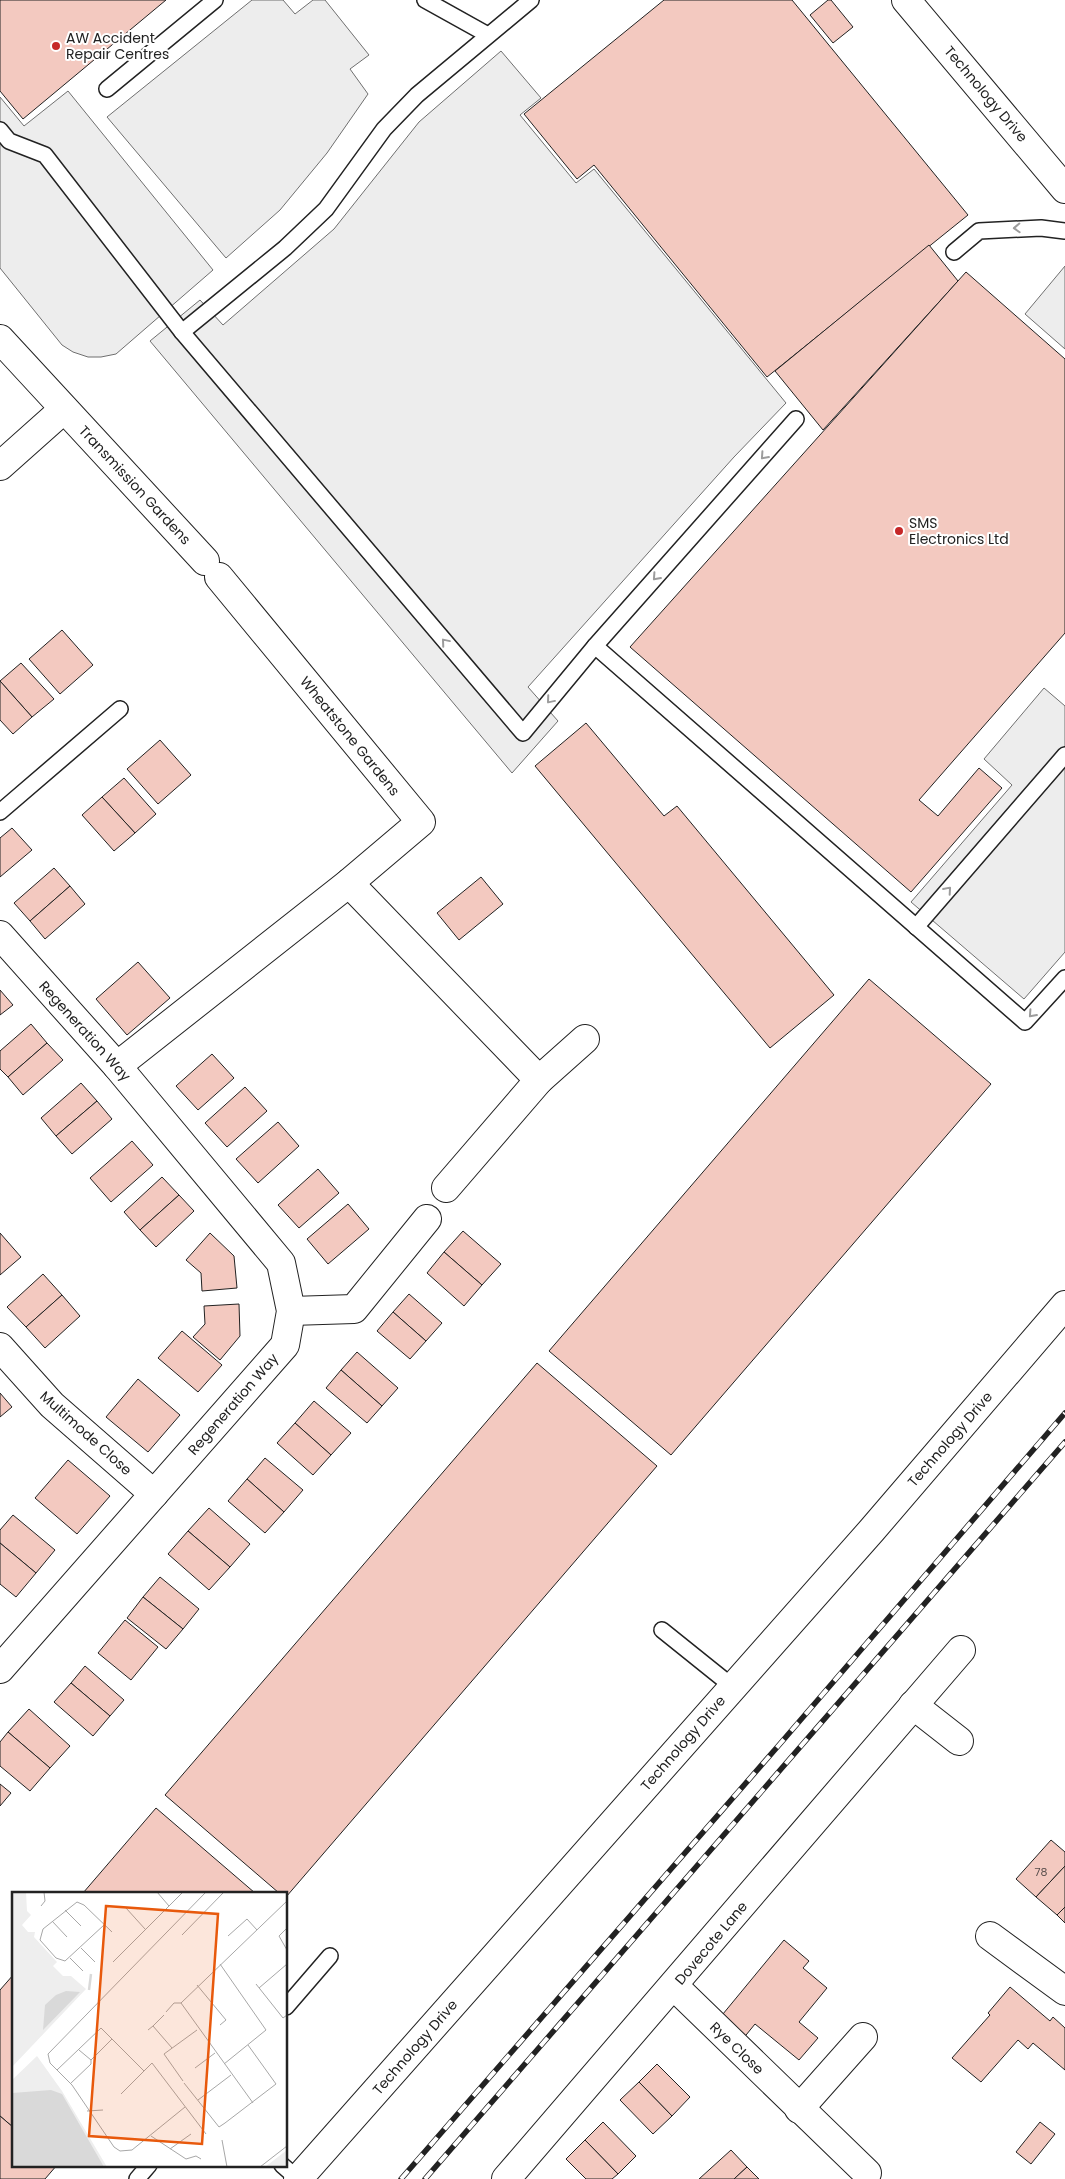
<svg xmlns="http://www.w3.org/2000/svg" width="1065" height="2179" font-family="Poppins,sans-serif">
<style>
.parking{fill:#ededed;stroke:#6f6f6f}
.building{fill:#f3c9c0;stroke:#222}
.lines{fill:none;stroke-linecap:round;stroke-linejoin:round}
.service-casing{stroke:#222;stroke-width:18}
.minor-casing{stroke:#222;stroke-width:30}
.service{stroke:#fff;stroke-width:15}
.minor{stroke:#fff;stroke-width:28}
.rail-casing{stroke:#222;stroke-width:5.5}
.rail{stroke:#fff;stroke-width:4;stroke-dasharray:11;stroke-linecap:butt}
.oneway{stroke:#9c9c9c}
.poi-dot{fill:#c62828;stroke:#fff;stroke-width:2}
.labels{text-anchor:middle;stroke-width:4;stroke-linejoin:round;paint-order:stroke}
.number-label{font-size:11px;fill:#564c4a}
.poi-label{font-size:14px;fill:#222;stroke:#fff;text-anchor:start}
.street-label{font-size:14px;fill:#222;stroke:#fff}
.inset-river{fill:none;stroke:#d9d9d9;stroke-width:2.5}
.inset-road{fill:none;stroke:#a7a7a7;stroke-width:1}
.view{fill:#e8590c;fill-opacity:0.15;stroke:#e8590c;stroke-width:2.5}
.inset-edge{fill:none;stroke:#222;stroke-width:2.5}
</style>
<rect width="100%" height="100%" fill="#fff"/>
<g class="parking">
<polygon points="252,0 283,0 295,14 313,0 325,0 369,55 350,69 368,94 327,153 280,210 226,258 107,117"/>
<polygon points="501,51 541,98 520,115 576,183 594,169 786,403 734,457 528,687 558,721 512,773 150,341 200,300 223,325 334,229 419,122"/>
<polygon points="68,91 213,270 116,354 101,357 88,357 73,352 62,345 0,268 0,97 24,126"/>
<polygon points="1065,266 1065,349 1025,314"/>
<polygon points="1044,688 1065,706 1065,952 1024,999 911,902 1012,785 984,759"/>
</g>
<g class="building">
<polygon points="0,0 166,0 23,119 0,91"/>
<polygon points="664,0 792,0 968,215 767,377 594,165 577,179 524,114"/>
<polygon points="828,0 831,0 853,27 833,43 810,15"/>
<polygon points="929,245 958,281 823,430 775,371"/>
<polygon points="966,272 1065,359 1065,633 919,800 938,816 979,768 1002,788 911,892 630,647"/>
<polygon points="62,630 93,665 60,694 29,659"/>
<polygon points="21,663 54,699 32,717 0,681"/>
<polygon points="0,681 32,717 13,734 0,720"/>
<polygon points="586,723 664,816 677,806 834,995 770,1048 535,766"/>
<polygon points="160,740 191,775 158,804 127,769"/>
<polygon points="124,778 156,814 135,833 102,797"/>
<polygon points="102,797 135,833 114,851 82,815"/>
<polygon points="12,828 32,850 0,877 0,838"/>
<polygon points="54,868 70,886 30,921 14,903"/>
<polygon points="481,877 503,904 459,940 437,913"/>
<polygon points="70,886 85,904 45,939 30,921"/>
<polygon points="138,962 170,998 127,1035 96,999"/>
<polygon points="869,979 991,1084 671,1455 549,1351"/>
<polygon points="0,990 13,1005 0,1015"/>
<polygon points="31,1024 47,1043 8,1077 0,1069 0,1051"/>
<polygon points="47,1043 63,1060 23,1095 8,1077"/>
<polygon points="212,1054 234,1078 198,1110 176,1086"/>
<polygon points="81,1083 97,1101 56,1136 41,1118"/>
<polygon points="245,1087 267,1111 227,1147 205,1123"/>
<polygon points="97,1101 112,1119 72,1154 56,1136"/>
<polygon points="278,1122 299,1146 258,1183 236,1159"/>
<polygon points="132,1141 153,1165 111,1202 90,1178"/>
<polygon points="318,1169 339,1193 299,1228 278,1205"/>
<polygon points="162,1177 179,1195 140,1230 124,1212"/>
<polygon points="179,1195 194,1211 156,1247 140,1230"/>
<polygon points="348,1204 369,1229 328,1264 307,1239"/>
<polygon points="463,1231 501,1264 482,1285 444,1252"/>
<polygon points="0,1233 21,1257 0,1275"/>
<polygon points="210,1233 234,1256 237,1288 202,1291 201,1273 186,1260"/>
<polygon points="444,1252 482,1285 464,1306 427,1273"/>
<polygon points="43,1274 62,1295 26,1327 7,1307"/>
<polygon points="409,1294 442,1323 426,1341 393,1312"/>
<polygon points="62,1295 80,1316 45,1348 26,1327"/>
<polygon points="239,1304 240,1336 220,1360 193,1337 205,1324 204,1306"/>
<polygon points="393,1312 426,1341 410,1359 377,1331"/>
<polygon points="182,1331 222,1365 198,1392 158,1358"/>
<polygon points="357,1352 398,1388 382,1406 341,1370"/>
<polygon points="537,1363 657,1466 286,1897 286,1893 279,1893 165,1795"/>
<polygon points="341,1370 382,1406 367,1423 326,1388"/>
<polygon points="138,1379 180,1415 148,1452 106,1417"/>
<polygon points="0,1393 12,1407 0,1417"/>
<polygon points="314,1401 351,1433 331,1455 295,1423"/>
<polygon points="295,1423 331,1455 313,1475 277,1443"/>
<polygon points="265,1458 303,1490 284,1512 247,1479"/>
<polygon points="68,1460 110,1496 77,1534 35,1498"/>
<polygon points="247,1479 284,1512 265,1533 228,1501"/>
<polygon points="209,1508 250,1544 230,1567 188,1531"/>
<polygon points="13,1515 55,1550 36,1573 0,1543 0,1530"/>
<polygon points="188,1531 230,1567 209,1590 168,1554"/>
<polygon points="0,1543 36,1573 16,1597 0,1584"/>
<polygon points="160,1577 199,1609 183,1629 143,1597"/>
<polygon points="143,1597 183,1629 166,1649 127,1618"/>
<polygon points="125,1620 158,1647 131,1680 98,1653"/>
<polygon points="85,1666 124,1700 110,1716 71,1683"/>
<polygon points="71,1683 110,1716 93,1736 54,1702"/>
<polygon points="29,1709 70,1746 50,1768 8,1732"/>
<polygon points="8,1732 50,1768 30,1791 0,1766 0,1742"/>
<polygon points="0,1784 11,1793 0,1806"/>
<polygon points="156,1808 255,1893 83,1893"/>
<polygon points="1051,1840 1065,1852 1065,1866 1036,1897 1016,1879"/>
<polygon points="1065,1866 1065,1907 1057,1915 1036,1897"/>
<polygon points="1065,1907 1065,1923 1057,1915"/>
<polygon points="784,1940 809,1961 803,1968 827,1988 799,2022 818,2038 799,2060 755,2024 742,2040 718,2020"/>
<polygon points="14,1974 14,2128 0,2116 0,1990"/>
<polygon points="1010,1987 1050,2021 1053,2017 1065,2028 1065,2070 1033,2043 1028,2049 1018,2040 981,2082 952,2058 990,2015 988,2013"/>
<polygon points="657,2064 690,2097 672,2116 639,2082"/>
<polygon points="639,2082 672,2116 653,2134 620,2100"/>
<polygon points="0,2116 14,2128 14,2165 57,2165 45,2179 0,2179"/>
<polygon points="603,2122 636,2156 618,2174 585,2140"/>
<polygon points="1040,2122 1055,2134 1031,2164 1016,2152"/>
<polygon points="585,2140 618,2174 612,2179 586,2179 566,2159"/>
<polygon points="731,2150 747,2167 734,2179 699,2179"/>
<polygon points="747,2167 759,2179 734,2179"/>
</g>
<g class="lines">
<defs>
<g id="service">
<polyline points="425,0 488,35"/>
<polyline points="107,89 215,0"/>
<polyline points="0,130 9,141 45,155 182,332 523,733 595,646 796,419"/>
<polyline points="954,252 979,231 1041,228 1065,231"/>
<polyline points="182,332 285,248 326,209 384,129 417,95 531,0"/>
<polyline points="595,646 1025,1022 1065,978"/>
<polyline points="0,812 120,709"/>
<polyline points="916,927 1065,755"/>
<polyline points="662,1630 733,1687"/>
<polyline points="286,2007 330,1956"/>
<polyline points="282,2165 298,2179"/>
<polyline points="137,2179 149,2165"/>
</g>
<g id="minor">
<polyline points="906,0 1065,189"/>
<polyline points="0,339 205,561"/>
<polyline points="0,466 64,409"/>
<polyline points="349,883 539,1080 585,1039"/>
<polyline points="0,935 117,1066 281,1263 291,1311 285,1345 0,1669"/>
<polyline points="117,1066 349,883 421,822 219,577"/>
<polyline points="446,1188 539,1080"/>
<polyline points="291,1311 354,1309 427,1219"/>
<polyline points="0,1347 52,1405 154,1494"/>
<polyline points="913,1705 959,1741"/>
<polyline points="990,1936 1065,1991"/>
<polyline points="674,1986 867,2173"/>
<polyline points="799,2109 863,2037"/>
<polyline points="298,2179 872,1530 1065,1305"/>
<polyline points="506,2179 961,1650"/>
</g>
</defs>
<use href="#service" class="service-casing"/>
<use href="#minor" class="minor-casing"/>
<use href="#service" class="service"/>
<use href="#minor" class="minor"/>
<defs>
<g id="rail">
<polyline points="401,2179 779,1745 1065,1413"/>
<polyline points="425,2179 1065,1442"/>
</g>
</defs>
<use href="#rail" class="rail-casing"/>
<use href="#rail" class="rail"/>
</g>
<defs><path id="oneway-chevron" d="M-2-3.5L2.5 0L-2 3.5" fill="none" stroke-width="1.6" stroke-linecap="round" stroke-linejoin="round" transform="scale(1.25)"/></defs>
<g class="oneway">
<use href="#oneway-chevron" transform="translate(1017 228) rotate(178)"/>
<use href="#oneway-chevron" transform="translate(764 456) rotate(132)"/>
<use href="#oneway-chevron" transform="translate(656 577) rotate(132)"/>
<use href="#oneway-chevron" transform="translate(445 642) rotate(-130)"/>
<use href="#oneway-chevron" transform="translate(550 700) rotate(130)"/>
<use href="#oneway-chevron" transform="translate(948 890) rotate(-49)"/>
<use href="#oneway-chevron" transform="translate(1032 1014) rotate(132)"/>
</g>
<g class="poi-dot">
<circle cx="56" cy="46" r="5"/>
<circle cx="899" cy="531" r="5"/>
</g>
<g class="labels">
<g class="number-label">
<text x="1041" y="1876">78</text>
</g>
<g class="poi-label">
<text x="66" y="43">AW Accident<tspan x="66" dy="16">Repair Centres</tspan></text>
<text x="909" y="528">SMS<tspan x="909" dy="16">Electronics Ltd</tspan></text>
</g>
<g class="street-label">
<text transform="translate(986 94) rotate(50)" y="5">Technology Drive</text>
<text transform="translate(135 485) rotate(47)" y="5">Transmission Gardens</text>
<text transform="translate(350 736) rotate(51)" y="5">Wheatstone Gardens</text>
<text transform="translate(85 1031) rotate(48)" y="5">Regeneration Way</text>
<text transform="translate(233 1404) rotate(-49)" y="5">Regeneration Way</text>
<text transform="translate(86 1433) rotate(42)" y="5">Multimode Close</text>
<text transform="translate(950 1439) rotate(-49)" y="5">Technology Drive</text>
<text transform="translate(683 1743) rotate(-49)" y="5">Technology Drive</text>
<text transform="translate(711 1943) rotate(-50)" y="5">Dovecote Lane</text>
<text transform="translate(415 2047) rotate(-49)" y="5">Technology Drive</text>
<text transform="translate(737 2048) rotate(44)" y="5">Rye Close</text>
</g>
</g>
<g transform="translate(12 1892)">
<rect width="275" height="275" fill="#fff"/>
<path d="M0,0H14L15,19L19,23L10,33L16,40H23L22,45L45,70L41,74L51,84H59L74,97L0,175ZM25,164L50,199L95,275H0V188ZM275,258V275H253Z" fill="#eee"/>
<path d="M54,99L68,100L31,138L33,113L44,103ZM39,198L50,202L92,275H0V201Z" fill="#d9d9d9"/>
<path class="inset-river" d="M77,98L79,82"/>
<path class="inset-road" d="M145,0L157,14M29,14L33,9L32,0M114,16L133,37M53,18L69,34M40,29L55,45M92,33L53,69L44,66L28,48L31,37L65,10L72,13L100,40M275,36L267,44L275,58M170,43L212,0M216,44L235,27L245,38M69,56L83,70M58,66L71,79M101,70L171,0M208,72L254,138L212,172M244,92L271,126L275,123M185,93L214,128L208,133M247,96L275,72M154,120L162,111H169M141,134L152,123M136,138L141,134L160,156M67,158L79,168L100,147M183,176L203,161M45,178L89,136L132,179M171,189L152,162L185,138M172,191L207,235L213,231L264,192L236,153M58,192L79,172V168M109,202L140,171L194,242M186,208L219,183M241,211L169,111L275,9M173,215L120,258L108,259L102,255L60,193L38,171L36,162L194,0M75,219L91,218M139,244L174,267L184,264L189,267M210,248L215,275M158,257L179,242M248,275L275,254"/>
<path class="view" d="M94,14L206,22L190,252L77,244Z"/>
<rect width="275" height="275" class="inset-edge"/>
</g>
</svg>
